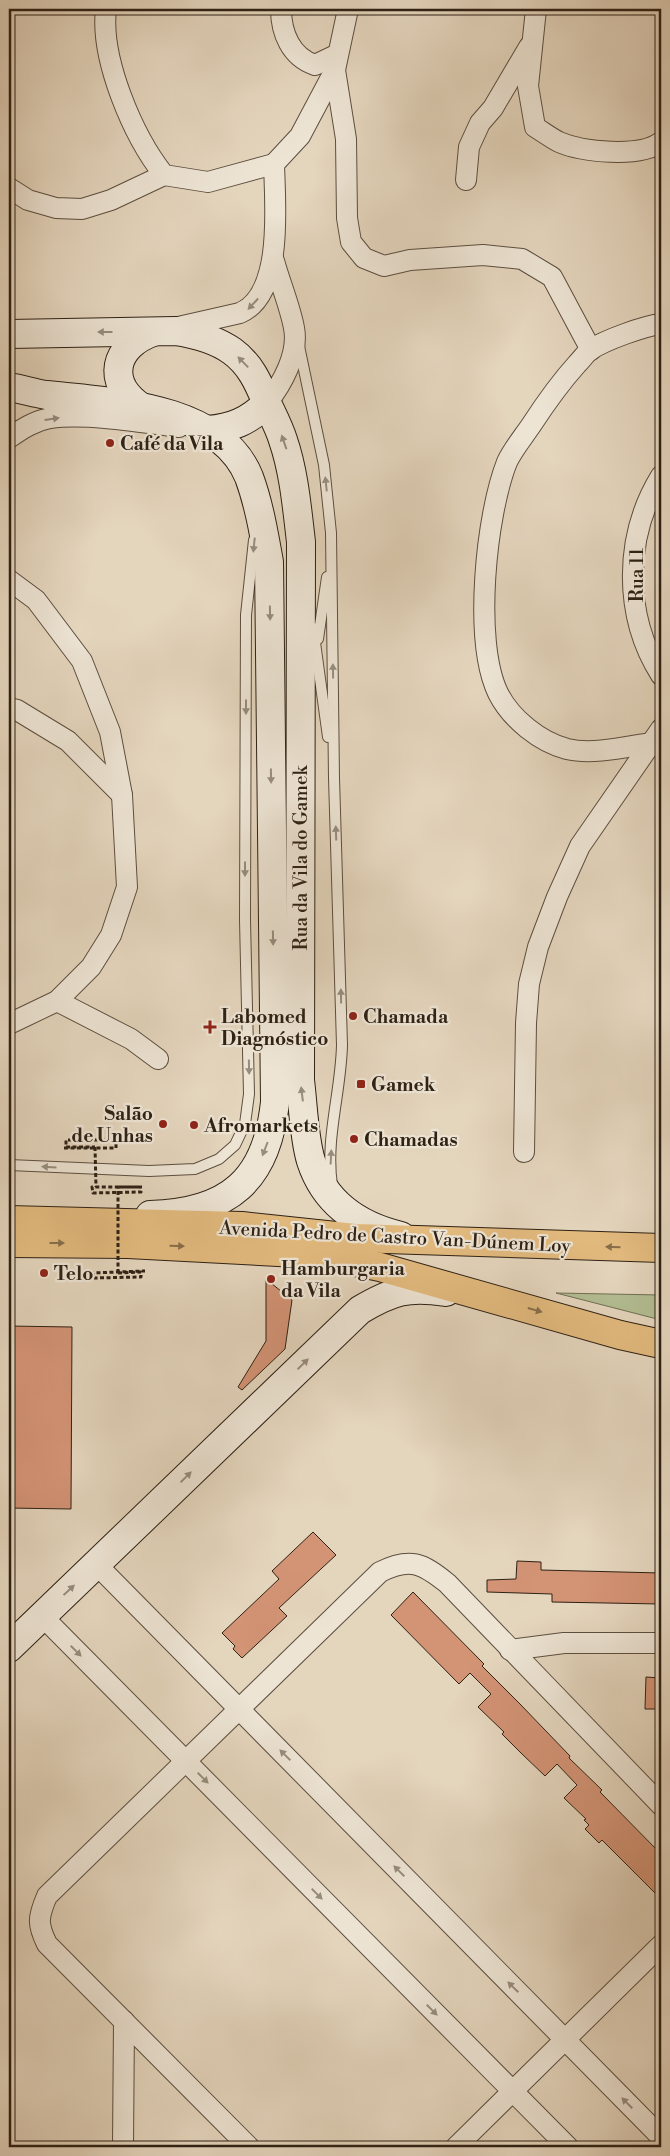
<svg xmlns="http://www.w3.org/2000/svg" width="670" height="2156" font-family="'Libre Bodoni',serif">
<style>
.green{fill:#b3bd92;stroke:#706f54}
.building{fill:#d39375;stroke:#2e2115}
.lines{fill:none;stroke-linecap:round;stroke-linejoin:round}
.lane-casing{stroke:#5c4e3f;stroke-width:12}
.street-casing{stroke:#5c4e3f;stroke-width:22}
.secondary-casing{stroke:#2e2115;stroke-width:30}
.highway-casing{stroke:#2e2115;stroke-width:30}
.path{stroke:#2e2115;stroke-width:3;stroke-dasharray:4 2.5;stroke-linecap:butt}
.lane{stroke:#ede4d4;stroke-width:10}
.street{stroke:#ede4d4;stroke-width:20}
.secondary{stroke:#ede4d4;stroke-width:28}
.highway{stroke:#e2ba7e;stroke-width:28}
.path-bridge{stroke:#2e2115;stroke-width:3;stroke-dasharray:4 2.5;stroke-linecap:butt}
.oneway{fill:#978c7e}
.oneway2{fill:#886e4a}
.poi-dot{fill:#8f2418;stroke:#ede4d4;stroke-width:2}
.labels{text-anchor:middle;stroke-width:4.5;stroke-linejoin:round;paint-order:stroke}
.poi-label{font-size:19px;font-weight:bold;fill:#2e2115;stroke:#ede4d4;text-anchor:start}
.street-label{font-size:19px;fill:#2e2115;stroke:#ede4d4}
</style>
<rect width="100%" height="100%" fill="#e4d5bd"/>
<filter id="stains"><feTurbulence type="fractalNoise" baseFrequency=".004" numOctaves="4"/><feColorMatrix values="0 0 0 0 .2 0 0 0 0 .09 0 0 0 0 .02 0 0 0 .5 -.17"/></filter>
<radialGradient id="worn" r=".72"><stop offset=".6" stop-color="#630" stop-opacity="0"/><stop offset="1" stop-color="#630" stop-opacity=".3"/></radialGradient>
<polygon class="green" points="556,1293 661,1295 661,1320"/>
<g class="building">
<polygon points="266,1279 292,1300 285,1349 242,1390 238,1387 266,1341"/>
<polygon points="9,1326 72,1327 71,1509 9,1508"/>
<polygon points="313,1532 336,1555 279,1608 287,1616 242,1658 233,1649 235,1646 222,1633 279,1579 272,1571"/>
<polygon points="517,1561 541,1562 541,1570 661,1573 660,1604 552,1602 552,1594 487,1592 487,1580 516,1579"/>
<polygon points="413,1592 484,1664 482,1666 520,1704 570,1756 569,1758 602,1790 600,1792 661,1854 661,1899 602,1840 599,1843 585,1829 589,1825 584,1820 586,1819 564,1798 577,1785 557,1764 545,1776 521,1753 502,1734 504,1732 478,1707 491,1694 470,1673 459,1684 391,1615"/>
<polygon points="646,1677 661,1678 661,1709 645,1709"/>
</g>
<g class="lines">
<defs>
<g id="lane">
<path d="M299,346L324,465L331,533L334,778L342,1045C341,1092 325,1139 332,1185"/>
<polyline points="313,628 328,737"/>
<polyline points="318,639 327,577"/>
<polyline points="9,1165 149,1171 195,1169 219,1159 235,1145 245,1124 249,1094 245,920 246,615 254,540"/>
</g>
<g id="street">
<path d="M106,9C100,59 133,136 164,175L208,182L274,164"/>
<path d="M281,9C281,33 291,57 315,65L336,55"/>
<path d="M536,9L528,86L535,127C543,132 551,138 559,142C582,152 640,158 661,142"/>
<polyline points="335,70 346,139 347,218 351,242 364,258 384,266 410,260 483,255 522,259 552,277 591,350"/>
<polyline points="466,180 469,147 480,123 493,108 529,47"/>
<polyline points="9,188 28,200 56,208 82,209 111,200 164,175"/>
<path d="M174,328L240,313C284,294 275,204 274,164L300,136L335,70L348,9"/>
<path d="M267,403C282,384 299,354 294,328C290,306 280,283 274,261"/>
<path d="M9,438C22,429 34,421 50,418C87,413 141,422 179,427"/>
<path d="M661,476C624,536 623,615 661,675"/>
<polyline points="9,580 36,600 82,661 110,732 122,795 127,887 111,935 91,967 57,1001 9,1024"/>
<polyline points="9,708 17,710 68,741 122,795"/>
<path d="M650,743C625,747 593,755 567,749C540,742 511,719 498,693C473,641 486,515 507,462C513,449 524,436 532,424C547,401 559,384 577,364C582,359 586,353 590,350C605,340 644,326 661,324"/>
<polyline points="57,1001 131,1039 158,1059"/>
<polyline points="524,1152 526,1023 529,984 538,947 557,897 580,846 661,729"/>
<polyline points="97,1565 661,2137"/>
<polyline points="42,1616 568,2147"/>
<polyline points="510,1650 564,1643 661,1643"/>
<polyline points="123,2147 124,2021"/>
<path d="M249,2147L47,1944C37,1924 38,1917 47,1896L380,1572C410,1557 422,1563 447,1583L661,1805"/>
<polyline points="456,2147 661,1945"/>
</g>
<g id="secondary">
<path d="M9,334L175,331C195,334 215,339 232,351C250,364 258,382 266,401C272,414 279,427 283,440C294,472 297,508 301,542L300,1080C303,1104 304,1139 311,1161C325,1204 359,1226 401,1236"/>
<path d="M9,387C21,389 34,393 46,395C111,402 220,405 249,477C259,504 264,534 269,562L275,1102C267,1180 229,1213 150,1215"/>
<path d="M141,407C105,382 114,346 153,332"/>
<path d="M208,430C232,428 249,421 267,403"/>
<path d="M9,1648L360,1310C392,1291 408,1286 446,1292"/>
</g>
<g id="highway">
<polyline points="9,1220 242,1226 355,1238 661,1248"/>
<polyline points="9,1243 128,1244 316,1254 380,1267 620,1335 661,1344"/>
</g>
</defs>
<use href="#lane" class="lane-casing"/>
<use href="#street" class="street-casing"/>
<use href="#secondary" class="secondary-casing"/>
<use href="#highway" class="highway-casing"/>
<g class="path">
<polyline points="64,1148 116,1148 116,1140 66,1140 66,1147 95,1147"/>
<polyline points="118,1187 140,1187 141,1192 93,1193 92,1187 142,1187"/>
<polyline points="118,1273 141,1272 141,1277 93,1278 93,1273 145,1271"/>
</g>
<use href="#lane" class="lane"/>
<use href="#street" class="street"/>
<use href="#secondary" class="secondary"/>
<use href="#highway" class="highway"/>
<g class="path-bridge">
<polyline points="95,1147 96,1187"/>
<polyline points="118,1273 118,1187"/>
</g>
</g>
<defs><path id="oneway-solid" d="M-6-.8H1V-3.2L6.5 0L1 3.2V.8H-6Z" transform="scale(1.25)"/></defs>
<g class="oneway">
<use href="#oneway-solid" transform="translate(253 304) rotate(133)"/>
<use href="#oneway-solid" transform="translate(105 332) rotate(180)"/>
<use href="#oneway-solid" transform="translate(243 362) rotate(-134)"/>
<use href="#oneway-solid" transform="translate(52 419) rotate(-8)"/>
<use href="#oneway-solid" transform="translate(284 442) rotate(-109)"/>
<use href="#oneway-solid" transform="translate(326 484) rotate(-96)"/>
<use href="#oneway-solid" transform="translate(254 545) rotate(96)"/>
<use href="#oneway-solid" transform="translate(270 613) rotate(89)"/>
<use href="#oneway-solid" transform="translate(333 671) rotate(-91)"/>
<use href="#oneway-solid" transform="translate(246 707) rotate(90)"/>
<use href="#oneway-solid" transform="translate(271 776) rotate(89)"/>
<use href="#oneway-solid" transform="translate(336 833) rotate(-92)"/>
<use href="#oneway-solid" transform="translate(245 869) rotate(90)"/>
<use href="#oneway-solid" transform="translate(273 938) rotate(89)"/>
<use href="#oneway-solid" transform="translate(341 996) rotate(-91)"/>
<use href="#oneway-solid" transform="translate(249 1067) rotate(89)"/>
<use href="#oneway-solid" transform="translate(302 1094) rotate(-97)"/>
<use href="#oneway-solid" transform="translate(265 1149) rotate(111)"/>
<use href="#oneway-solid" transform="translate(331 1157) rotate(-87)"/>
<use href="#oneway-solid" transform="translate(49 1167) rotate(-177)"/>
<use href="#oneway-solid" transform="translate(303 1364) rotate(-44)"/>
<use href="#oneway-solid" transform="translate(186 1477) rotate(-44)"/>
<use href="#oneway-solid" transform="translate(69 1590) rotate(-43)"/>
<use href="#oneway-solid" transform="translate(76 1651) rotate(45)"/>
<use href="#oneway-solid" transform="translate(285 1755) rotate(-135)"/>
<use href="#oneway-solid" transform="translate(203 1778) rotate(45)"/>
<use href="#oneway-solid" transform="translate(399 1871) rotate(-135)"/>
<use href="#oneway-solid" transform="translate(317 1894) rotate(45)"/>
<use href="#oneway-solid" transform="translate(513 1987) rotate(-135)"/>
<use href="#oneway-solid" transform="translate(432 2010) rotate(45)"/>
<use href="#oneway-solid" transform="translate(627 2103) rotate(-135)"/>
</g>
<g class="oneway2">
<use href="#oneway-solid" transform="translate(57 1243)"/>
<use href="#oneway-solid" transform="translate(177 1246) rotate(2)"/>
<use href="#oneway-solid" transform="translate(613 1247) rotate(-178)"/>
<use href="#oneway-solid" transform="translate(535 1310) rotate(16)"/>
</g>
<g class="poi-dot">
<circle cx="110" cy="443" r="5"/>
<circle cx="353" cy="1016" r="5"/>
<path d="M207.5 1019.5h5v5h5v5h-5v5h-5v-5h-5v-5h5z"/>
<rect x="356" y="1079" width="10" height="10" rx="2.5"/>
<circle cx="163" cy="1124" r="5"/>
<circle cx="194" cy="1125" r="5"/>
<circle cx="354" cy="1139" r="5"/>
<circle cx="44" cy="1273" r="5"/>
<circle cx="271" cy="1279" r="5"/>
</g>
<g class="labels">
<g class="poi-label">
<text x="120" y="450">Café da Vila</text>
<text x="221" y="1023">Labomed<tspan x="221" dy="22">Diagnóstico</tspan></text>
<text x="363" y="1023">Chamada</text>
<text x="371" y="1091">Gamek</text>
<text x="153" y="1120" text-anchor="end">Salão<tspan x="153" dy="22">de Unhas</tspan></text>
<text x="204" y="1132">Afromarkets</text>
<text x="364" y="1146">Chamadas</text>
<text x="281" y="1275">Hamburgaria<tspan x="281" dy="22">da Vila</tspan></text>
<text x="54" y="1280">Telo</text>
</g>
<g class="street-label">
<text transform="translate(636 575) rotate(-90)" y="7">Rua 11</text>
<text transform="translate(300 858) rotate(-90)" y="7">Rua da Vila do Gamek</text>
<text transform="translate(395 1236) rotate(3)" y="7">Avenida Pedro de Castro Van-Dúnem Loy</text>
</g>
</g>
<rect width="670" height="2156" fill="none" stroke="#e4d5bd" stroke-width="30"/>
<rect x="10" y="10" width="650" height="2136" fill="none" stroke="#2e2115" stroke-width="2.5"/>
<rect x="15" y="15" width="640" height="2126" fill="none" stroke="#2e2115"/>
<rect width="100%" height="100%" filter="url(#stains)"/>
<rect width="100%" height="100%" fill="url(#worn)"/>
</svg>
